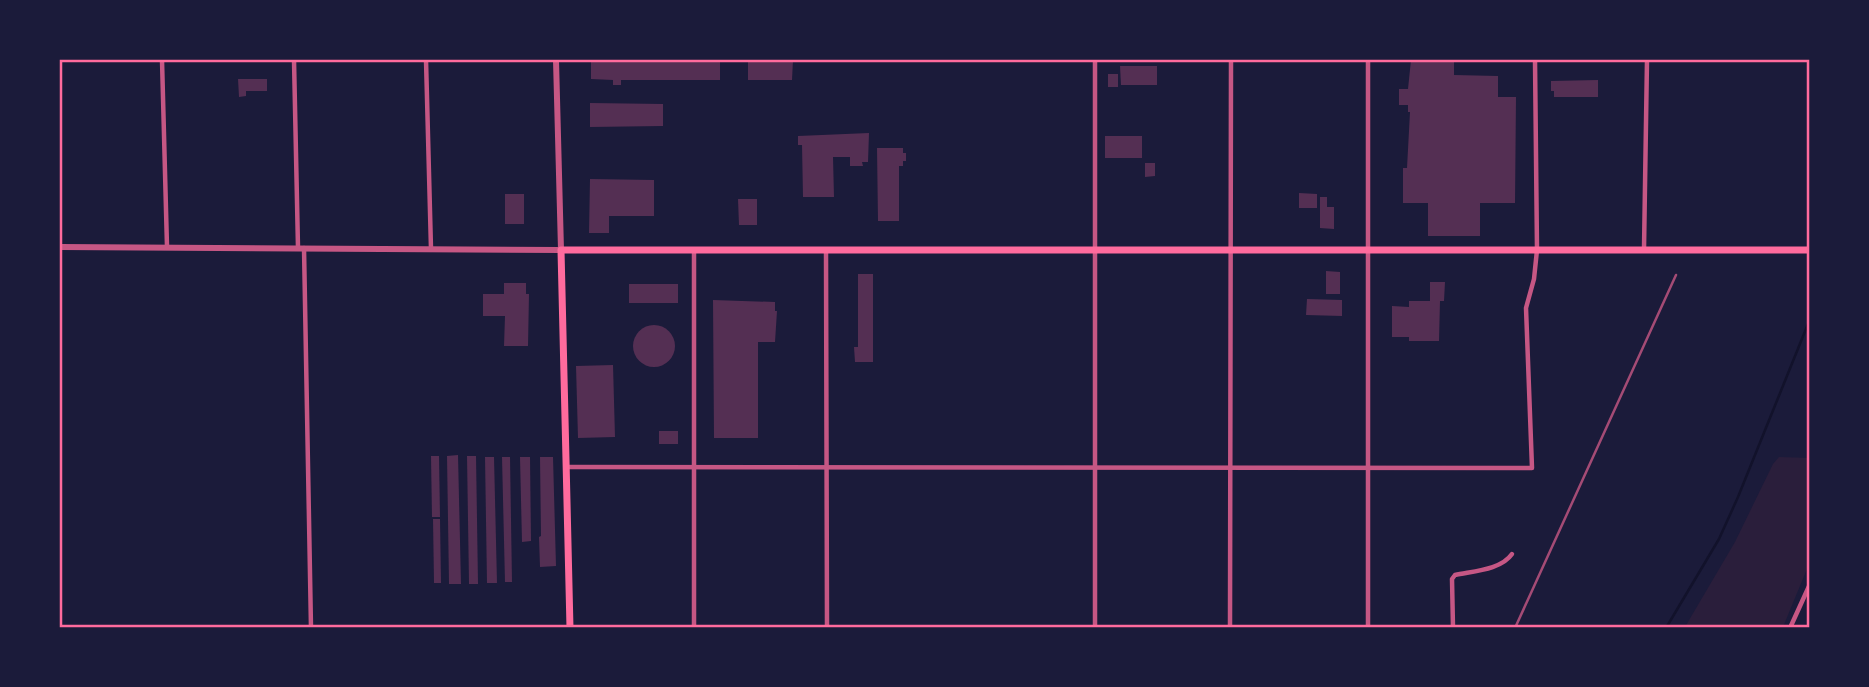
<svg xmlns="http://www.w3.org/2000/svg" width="1869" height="687" font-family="'Noto Sans',sans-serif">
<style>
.green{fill:#2a1e3b}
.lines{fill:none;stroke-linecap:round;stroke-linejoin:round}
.stream{stroke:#12122b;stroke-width:2.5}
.building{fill:#542f53}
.minor{stroke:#c65784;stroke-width:4.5}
.tertiary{stroke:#c65784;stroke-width:6}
.secondary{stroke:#ff6b9d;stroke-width:7}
.rail{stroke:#a44b75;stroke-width:2.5}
.neatline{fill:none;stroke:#ff6b9d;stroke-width:2.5}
</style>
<rect width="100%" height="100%" fill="#1b1b3a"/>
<polygon class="green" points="1779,457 1810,458 1809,564 1783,627 1685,627 1735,542 1773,464"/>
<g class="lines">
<polyline class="stream" points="1666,628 1719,539 1738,497 1810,319"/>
</g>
<g class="building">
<polygon points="591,60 720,60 720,80 621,80 621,85 613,85 613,80 591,79"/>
<polygon points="748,60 793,60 792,80 748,80"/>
<polygon points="1411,60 1454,60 1454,75 1498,76 1498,97 1516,97 1515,203 1480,203 1480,236 1428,236 1428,203 1403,203 1403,168 1407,168 1410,112 1408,112 1408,105 1399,105 1399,89 1408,89"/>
<polygon points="1120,66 1157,66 1157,85 1121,85"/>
<rect x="1108" y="74" width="10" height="13"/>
<polygon points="238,79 267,79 267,91 246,91 246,96 239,97"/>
<polygon points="1598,80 1598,97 1554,97 1554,91 1551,91 1551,81"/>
<polygon points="590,103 663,104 663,126 590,127"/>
<polygon points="869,133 868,162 862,162 863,166 850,166 850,157 833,157 834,197 803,197 802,145 798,145 798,136"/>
<rect x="1105" y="136" width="37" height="22"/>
<polygon points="877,148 903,148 903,153 906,153 906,161 903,161 903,166 899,166 899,221 878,221"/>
<polygon points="1145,163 1155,163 1155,176 1145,177"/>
<polygon points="590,179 654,180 654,216 609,216 609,233 589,233"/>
<polygon points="1299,193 1317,194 1317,208 1299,208"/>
<rect x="505" y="194" width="19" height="30"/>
<polygon points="1320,197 1327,197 1327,207 1334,207 1334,229 1320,228"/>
<polygon points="738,199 757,199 757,225 739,225"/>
<polygon points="1326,271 1340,272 1340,294 1326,294"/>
<polygon points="858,274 873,274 873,362 855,362 854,347 858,347"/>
<polygon points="1430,282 1445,282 1444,301 1440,301 1439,341 1409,341 1409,337 1392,337 1392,306 1409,307 1409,301 1430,301"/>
<polygon points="504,283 526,283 526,294 529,294 528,346 504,346 505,316 483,316 483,294 504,294"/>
<rect x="629" y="284" width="49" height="19"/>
<polygon points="1307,299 1342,300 1342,316 1306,315"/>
<polygon points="713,300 775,302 775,311 777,311 775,342 758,342 758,438 714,438"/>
<circle cx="654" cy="346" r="21"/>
<polygon points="613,365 615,437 578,438 576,366"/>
<rect x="659" y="431" width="19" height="13"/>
<polygon points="458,455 461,584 449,584 447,456"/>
<polygon points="431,456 439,456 440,517 432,517"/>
<polygon points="467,456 476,456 478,584 469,584"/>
<polygon points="485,457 494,457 497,583 487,583"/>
<polygon points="502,457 510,457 512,582 505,582"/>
<polygon points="520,457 530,457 531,541 522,542"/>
<polygon points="540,457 553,457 556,566 540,567 539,537 541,536"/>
<polygon points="433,519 440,519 441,583 434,583"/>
</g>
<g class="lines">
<g class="minor">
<polyline points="162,60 167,247"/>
<polyline points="294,60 298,248"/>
<polyline points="426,60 431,249"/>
<polyline points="304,248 311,628"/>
<polyline points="1644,249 1647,60"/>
<polyline points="826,250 827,628"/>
<polyline points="567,467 1532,468 1526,308 1534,279 1537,250 1535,60"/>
<polyline points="694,628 694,250"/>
<polyline points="1095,628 1095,60"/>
<polyline points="1230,628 1231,60"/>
<polyline points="1368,628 1368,60"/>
<path d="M1453,628L1452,579L1455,575C1473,571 1501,570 1512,554"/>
<polyline points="1790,628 1810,584"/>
</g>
<polyline class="tertiary" points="60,247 561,250 556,60"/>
<polyline class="secondary" points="570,628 561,250 1810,250"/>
<g class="rail">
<polyline points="1806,60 1810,61"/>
<polyline points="1515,628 1676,275"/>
</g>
</g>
<rect width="1869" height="687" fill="none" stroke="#1b1b3a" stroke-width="122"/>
<rect x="61" y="61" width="1747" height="565" class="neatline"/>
</svg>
